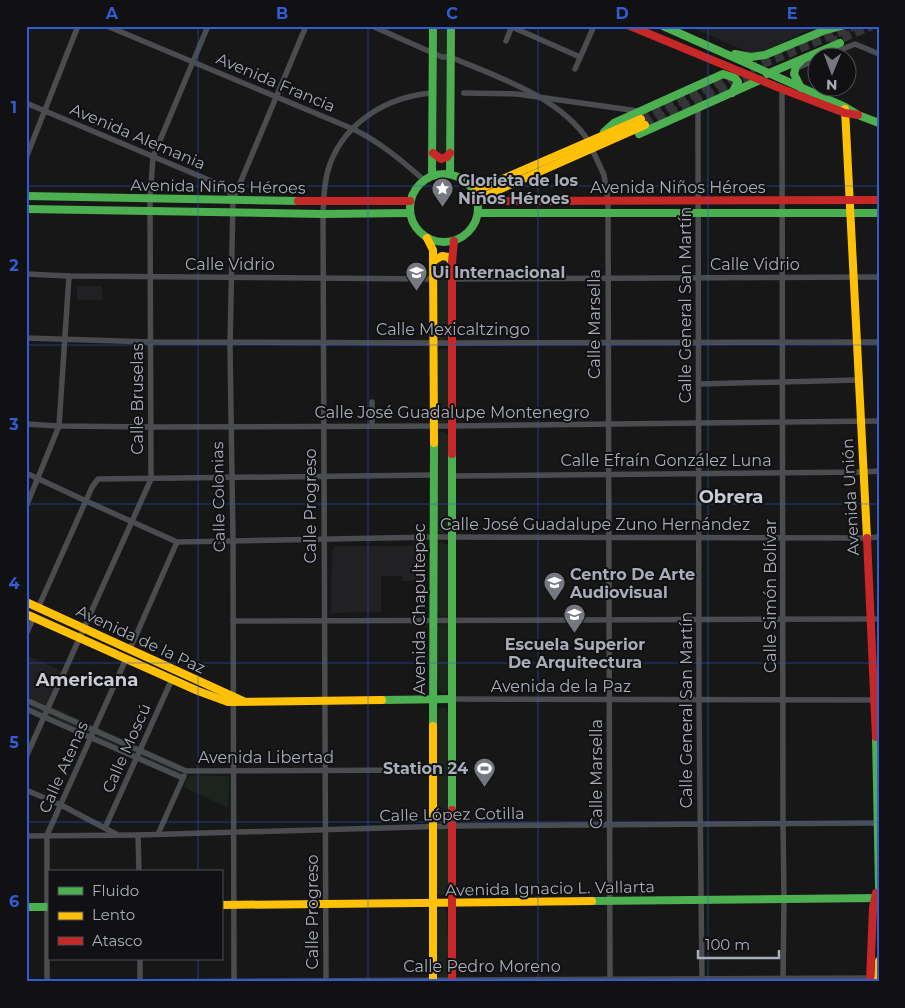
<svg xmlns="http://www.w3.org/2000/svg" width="905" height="1008" font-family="Montserrat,sans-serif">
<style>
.built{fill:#212123}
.green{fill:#1d241e}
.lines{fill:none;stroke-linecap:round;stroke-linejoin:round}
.primary-tunnel{stroke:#343537;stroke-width:9;stroke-dasharray:9 4.5;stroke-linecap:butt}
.street{stroke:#4b4c50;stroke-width:5.5}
.fast{stroke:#4caf50;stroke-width:8}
.slow{stroke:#ffc107;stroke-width:8}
.jam{stroke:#c62828;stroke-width:8}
.grid{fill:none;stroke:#325cd3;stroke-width:1;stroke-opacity:0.55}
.labels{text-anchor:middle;stroke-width:4;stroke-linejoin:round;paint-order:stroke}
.street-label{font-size:16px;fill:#a8adb8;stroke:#111113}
.poi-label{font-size:16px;font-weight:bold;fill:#a8adb8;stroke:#111113;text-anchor:start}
.neighbourhood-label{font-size:18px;font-weight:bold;fill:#c9ccd4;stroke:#111113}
.neatline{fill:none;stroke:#325cd3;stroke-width:2}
.grid-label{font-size:16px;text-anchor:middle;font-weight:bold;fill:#325cd3}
</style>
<rect width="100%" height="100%" fill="#171717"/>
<g class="built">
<polygon points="688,26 818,26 760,53 753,54"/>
<rect x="77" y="286" width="25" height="14"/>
<polygon points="335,546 426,546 428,581 402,581 402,576 381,576 381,612 331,613 332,552"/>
<polygon points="26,655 62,671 46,707 26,698"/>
</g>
<g class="green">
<polygon points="437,26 447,26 447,54 442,55 437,52"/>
<polygon points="437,58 447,59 447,153 443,157 437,152"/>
<polygon points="439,258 449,260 449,336 445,340 440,340 436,336 436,260"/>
<polygon points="441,349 445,349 448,351 449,420 445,424 439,423 436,420 436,353"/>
<polygon points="442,431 446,433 449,436 449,530 443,534 436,530 437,434"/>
<polygon points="441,542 448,545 449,612 447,616 443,617 437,614 436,547"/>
<polygon points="444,623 449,626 448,691 443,694 437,689 438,626"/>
<polygon points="26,695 185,767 180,780 26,712"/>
<polygon points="443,707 446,709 448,713 448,890 446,893 442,895 437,893 435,890 436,710"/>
<polygon points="191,775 229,776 228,808 184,787 188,778"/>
<polygon points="442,908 446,910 447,913 449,973 446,978 441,978 438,973 436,913 439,909"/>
</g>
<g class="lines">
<g class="primary-tunnel">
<polyline points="830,43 871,26"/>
<polyline points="750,69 854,26"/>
<polyline points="641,119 735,75"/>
<polyline points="645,125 756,74"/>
</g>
<g class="street">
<path d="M107,26L353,129C380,142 401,160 424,180"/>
<path d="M372,26L442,57H450C496,76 562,98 589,142"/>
<polyline points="512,27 580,57"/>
<polyline points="506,41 512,26"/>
<polyline points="821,58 855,44 879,54"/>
<polyline points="799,67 818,59"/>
<polyline points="575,69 594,26"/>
<polyline points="782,89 783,821 784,899 783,982"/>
<polyline points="464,93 517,94 638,111"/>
<polyline points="26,103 223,186 229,191 233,200"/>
<polyline points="698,108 699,704 702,982"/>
<polyline points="592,149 604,175 608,201 610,982"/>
<polyline points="26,158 78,26"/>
<polyline points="26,274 69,276 433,279"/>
<polyline points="452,279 879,277"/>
<polyline points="26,338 150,342 452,343 879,342"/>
<polyline points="699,384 858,380"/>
<polyline points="26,424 59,426 151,427 453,426 879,421"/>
<polyline points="372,426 372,402"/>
<polyline points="26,473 86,501 177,542 434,537 866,538 879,537"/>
<polyline points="453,476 863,472 879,471"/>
<polyline points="26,507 59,426 69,276"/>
<polyline points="38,608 92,487 98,479 434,475"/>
<polyline points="233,621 879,619"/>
<polyline points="26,634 34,617"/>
<polyline points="130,649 177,542"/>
<polyline points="452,699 879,700"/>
<polyline points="26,700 186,771 432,770"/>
<polyline points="26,709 183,778"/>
<polyline points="26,757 151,479 150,199 153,157 208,26"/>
<polyline points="26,790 61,805 116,834"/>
<polyline points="105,828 172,679"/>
<polyline points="158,834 184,776"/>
<polyline points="138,835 139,872"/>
<polyline points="26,836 138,835 452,826 879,823"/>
<polyline points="140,959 140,982"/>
<polyline points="47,982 47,835 126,659"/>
<polyline points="85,982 873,978"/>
<polyline points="234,982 233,540 230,347 233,200 306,26"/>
<path d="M326,982L323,214C324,197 324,180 330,164C346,121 389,96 433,93"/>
</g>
<g class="fast">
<polyline points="663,26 845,107 858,115 879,123"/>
<polyline points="735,54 751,57 765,55 823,31 841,26"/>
<polyline points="801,61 796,66 794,74 801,88"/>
<polyline points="767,74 840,43"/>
<polyline points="604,132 614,123 723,74 735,78 738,82 732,93"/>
<polyline points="639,134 760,80"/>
<circle cx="444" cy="208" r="34"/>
<polyline points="450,174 451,26"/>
<polyline points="432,175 433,26"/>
<polyline points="26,196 298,201"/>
<polyline points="26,209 323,214 410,213"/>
<polyline points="479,213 879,213"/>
<polyline points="452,454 452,810"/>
<polyline points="382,700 452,699"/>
<polyline points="433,726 434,443"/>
<polyline points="876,737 879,887"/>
<polyline points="592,901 879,898"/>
<polyline points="26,907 49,907"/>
</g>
<g class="slow">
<polyline points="845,109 867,538"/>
<polyline points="475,191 641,119"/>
<polyline points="478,199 645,125"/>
<polyline points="427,238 433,250 434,443"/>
<polyline points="433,261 442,256 448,257 452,262"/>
<polyline points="26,602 243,701"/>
<polyline points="26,614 198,691 228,702 382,700"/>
<polyline points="433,726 433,982"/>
<polyline points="221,905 592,901"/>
<polyline points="878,982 879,961"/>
</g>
<g class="jam">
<polyline points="630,26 782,89 845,113 858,115"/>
<polyline points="433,153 441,159 447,157 450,153"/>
<polyline points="298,201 410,201"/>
<polyline points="478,201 879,200"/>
<polyline points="452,454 452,262 454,241"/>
<polyline points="867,538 876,737"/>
<polyline points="452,810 452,982"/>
<polyline points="870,982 873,908 876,893"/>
</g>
</g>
<path class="grid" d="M198,26V872M368,26V982M538,26V982M708,26V982M26,186H879M26,345H879M26,504H879M26,663H879M26,822H879M198,959V982"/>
<defs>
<symbol id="sight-pin" viewBox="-11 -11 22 30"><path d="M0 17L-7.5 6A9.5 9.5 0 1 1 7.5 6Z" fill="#757880" stroke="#111113"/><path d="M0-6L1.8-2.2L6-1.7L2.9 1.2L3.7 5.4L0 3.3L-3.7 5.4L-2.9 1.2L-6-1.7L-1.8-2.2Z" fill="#fff"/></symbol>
<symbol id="university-pin" viewBox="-11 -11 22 30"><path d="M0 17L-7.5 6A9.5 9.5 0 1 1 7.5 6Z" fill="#757880" stroke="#111113"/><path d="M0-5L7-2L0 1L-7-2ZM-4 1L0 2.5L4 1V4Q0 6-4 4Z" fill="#fff"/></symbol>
<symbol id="stadium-pin" viewBox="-11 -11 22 30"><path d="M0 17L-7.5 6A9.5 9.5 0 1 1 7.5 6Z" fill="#757880" stroke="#111113"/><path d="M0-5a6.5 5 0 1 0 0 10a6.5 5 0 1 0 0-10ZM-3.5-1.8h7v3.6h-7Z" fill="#fff"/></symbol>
</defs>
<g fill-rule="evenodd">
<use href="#sight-pin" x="430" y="176" width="25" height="34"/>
<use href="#university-pin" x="404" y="260" width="25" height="34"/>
<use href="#university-pin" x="542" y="570" width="25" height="34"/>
<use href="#university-pin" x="562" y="602" width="25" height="34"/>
<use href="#stadium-pin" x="472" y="756" width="25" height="34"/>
</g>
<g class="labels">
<g class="street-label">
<text transform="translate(276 82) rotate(23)" y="6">Avenida Francia</text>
<text transform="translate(138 136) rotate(23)" y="6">Avenida Alemania</text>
<text transform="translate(218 186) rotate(1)" y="6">Avenida Niños Héroes</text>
<text x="678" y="193">Avenida Niños Héroes</text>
<text x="230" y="270">Calle Vidrio</text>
<text x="755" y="270">Calle Vidrio</text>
<text transform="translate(685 305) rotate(-90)" y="6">Calle General San Martín</text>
<text transform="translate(594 324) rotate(-90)" y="6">Calle Marsella</text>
<text x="453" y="335">Calle Mexicaltzingo</text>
<text transform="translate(137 399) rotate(-90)" y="6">Calle Bruselas</text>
<text x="452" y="418">Calle José Guadalupe Montenegro</text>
<text x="666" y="466">Calle Efraín González Luna</text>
<text transform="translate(218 497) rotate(-91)" y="6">Calle Colonias</text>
<text transform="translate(850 497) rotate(-93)" y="6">Avenida Unión</text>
<text transform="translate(310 506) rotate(-90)" y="6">Calle Progreso</text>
<text x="595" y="530">Calle José Guadalupe Zuno Hernández</text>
<text transform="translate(770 596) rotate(-90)" y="6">Calle Simón Bolívar</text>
<text transform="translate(419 609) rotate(-90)" y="6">Avenida Chapultepec</text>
<text transform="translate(141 639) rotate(25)" y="6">Avenida de la Paz</text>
<text x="561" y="692">Avenida de la Paz</text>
<text transform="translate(686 710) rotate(-90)" y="6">Calle General San Martín</text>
<text transform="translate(126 748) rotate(-66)" y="6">Calle Moscú</text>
<text x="266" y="763">Avenida Libertad</text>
<text transform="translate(63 767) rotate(-66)" y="6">Calle Atenas</text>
<text transform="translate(596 774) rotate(-90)" y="6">Calle Marsella</text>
<text transform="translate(452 814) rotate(-1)" y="6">Calle López Cotilla</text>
<text transform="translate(550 888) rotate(-1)" y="6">Avenida Ignacio L. Vallarta</text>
<text transform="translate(312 912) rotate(-90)" y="6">Calle Progreso</text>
<text x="482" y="972">Calle Pedro Moreno</text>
</g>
<g class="poi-label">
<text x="458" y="186">Glorieta de los<tspan x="458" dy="18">Niños Héroes</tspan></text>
<text x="432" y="278">Ui Internacional</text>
<text x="570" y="580">Centro De Arte<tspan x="570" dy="18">Audiovisual</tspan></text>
<text x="575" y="650" text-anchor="middle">Escuela Superior<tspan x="575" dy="18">De Arquitectura</tspan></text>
<text x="468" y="774" text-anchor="end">Station 24</text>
</g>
<g class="neighbourhood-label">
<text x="731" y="503">Obrera</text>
<text x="87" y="686">Americana</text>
</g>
</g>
<rect width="905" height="1008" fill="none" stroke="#111113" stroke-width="55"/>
<rect x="48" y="870" width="175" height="90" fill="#111113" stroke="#4d4f55"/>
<rect x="58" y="887" width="25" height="8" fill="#4caf50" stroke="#4d4f55"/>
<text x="92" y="896" font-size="15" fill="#a8adb8">Fluido</text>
<rect x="58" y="912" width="25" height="8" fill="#ffc107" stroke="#4d4f55"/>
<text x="92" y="920" font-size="15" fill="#a8adb8">Lento</text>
<rect x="58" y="937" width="25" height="8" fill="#c62828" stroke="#4d4f55"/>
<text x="92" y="946" font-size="15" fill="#a8adb8">Atasco</text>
<g transform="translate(832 72) rotate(181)"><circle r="24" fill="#111113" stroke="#4d4f55"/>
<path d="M0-4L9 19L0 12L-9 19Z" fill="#757880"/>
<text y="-8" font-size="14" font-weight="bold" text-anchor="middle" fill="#a8adb8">N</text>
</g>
<path d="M698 950v8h81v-8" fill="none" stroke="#a8adb8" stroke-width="2.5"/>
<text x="705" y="950" font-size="15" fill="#a8adb8" stroke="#111113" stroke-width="4" paint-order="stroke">100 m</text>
<rect x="28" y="28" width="850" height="952" class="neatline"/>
<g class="grid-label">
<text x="112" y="19">A</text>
<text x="282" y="19">B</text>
<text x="452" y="19">C</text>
<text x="622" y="19">D</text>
<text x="792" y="19">E</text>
<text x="14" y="113">1</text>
<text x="14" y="271">2</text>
<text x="14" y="430">3</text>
<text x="14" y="589">4</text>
<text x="14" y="748">5</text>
<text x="14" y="907">6</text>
</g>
</svg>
